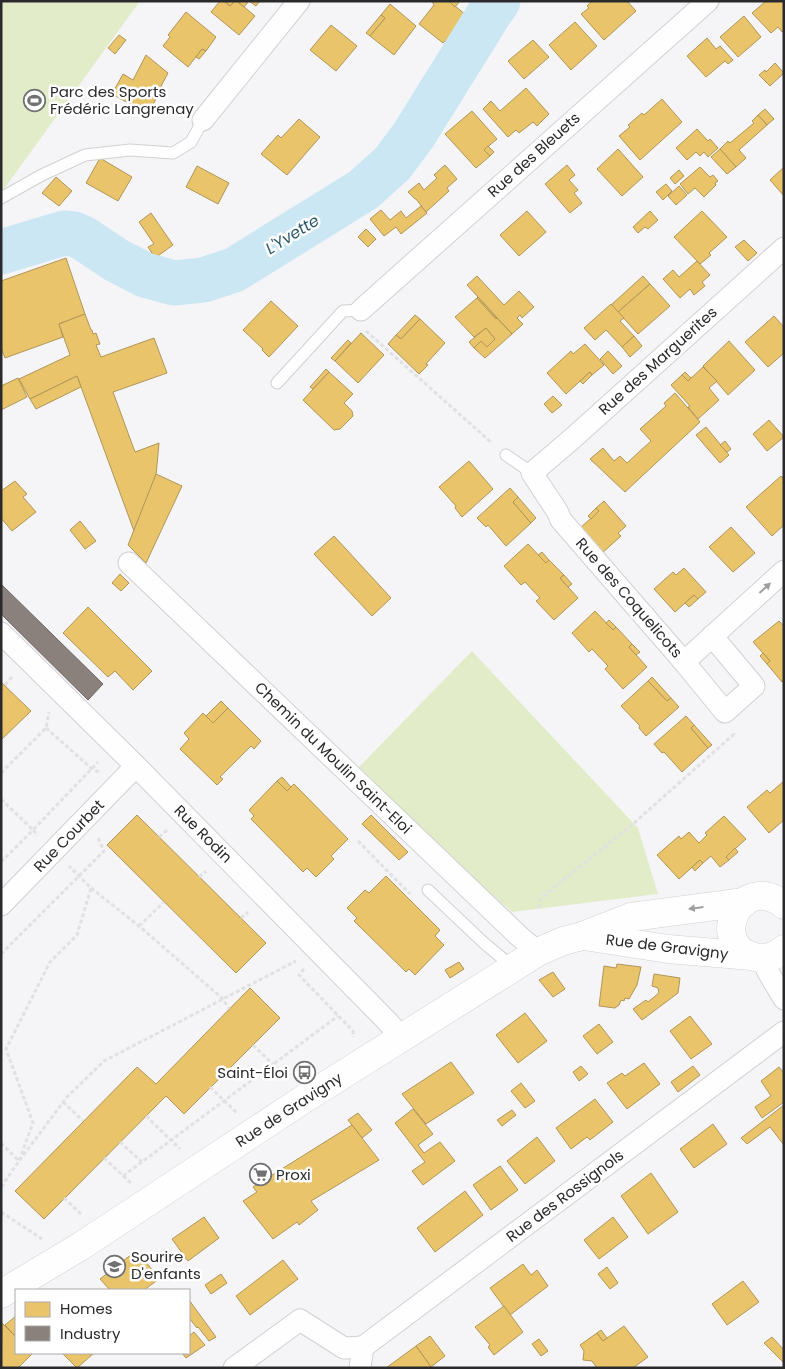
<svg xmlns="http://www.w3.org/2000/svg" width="785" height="1369" font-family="Poppins,sans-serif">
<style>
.green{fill:#e2ecc8}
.homes{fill:#e9c46a;stroke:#b09657}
.industry{fill:#8a817c;stroke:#6d6764}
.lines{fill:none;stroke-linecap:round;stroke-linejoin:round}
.river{stroke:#cce7f4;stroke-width:45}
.lane-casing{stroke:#d1d1d3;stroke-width:13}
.street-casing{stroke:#d1d1d3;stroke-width:23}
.secondary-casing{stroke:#d1d1d3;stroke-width:29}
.path{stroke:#e1e1e2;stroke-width:3;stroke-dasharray:4 2.5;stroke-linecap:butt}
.lane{stroke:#fefefe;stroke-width:11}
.street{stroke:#fefefe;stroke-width:21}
.secondary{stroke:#fefefe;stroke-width:28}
.oneway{fill:#9f9fa0}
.labels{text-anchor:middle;stroke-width:5;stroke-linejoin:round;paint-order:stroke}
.poi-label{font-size:15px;fill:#2a2a2c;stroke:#fff;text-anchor:start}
.street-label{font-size:15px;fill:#2a2a2c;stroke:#fff}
.water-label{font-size:16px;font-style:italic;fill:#2a566a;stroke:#fff}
</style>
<rect width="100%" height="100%" fill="#f5f5f8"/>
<g class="green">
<polygon points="1,1 140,1 1,193"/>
<polygon points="472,651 638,828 658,894 512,912 460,866 359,767"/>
</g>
<g class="homes">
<polygon points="220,1 224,1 230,6 235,1 237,1 255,16 239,35 211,12"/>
<polygon points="224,1 235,1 230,6"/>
<polygon points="237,1 249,1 244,7"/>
<polygon points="249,1 260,1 256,6"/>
<polygon points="432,1 449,1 466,15 449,45 445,41 443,43 419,24 434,5"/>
<polygon points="449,1 460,1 455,7"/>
<polygon points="592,1 627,1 636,11 604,40 581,14 589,8 587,6"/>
<polygon points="766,1 784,1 784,31 782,32 778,27 771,33 752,13"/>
<polygon points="390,4 416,26 394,55 370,36 385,18 381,15"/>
<polygon points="186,12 216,37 206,51 202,49 188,67 163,46 170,37 168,35"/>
<polygon points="381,15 385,18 370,36 366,33"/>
<polygon points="744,16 761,37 738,57 720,37"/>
<polygon points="575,22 597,46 571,70 549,45"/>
<polygon points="331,25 357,46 336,71 310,50"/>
<polygon points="119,35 126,40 115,54 108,48"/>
<polygon points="707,38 716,49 720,46 733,60 728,64 725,61 706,77 687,56"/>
<polygon points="533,40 549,57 524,79 508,61"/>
<polygon points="202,49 206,51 199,59 196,57"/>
<polygon points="146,55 168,73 158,92 159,93 148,114 112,94 123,74 133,80"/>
<polygon points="775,63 784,73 770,86 759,75 765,70 766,72"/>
<polygon points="526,88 549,114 537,126 533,122 519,133 516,130 508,137 483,109 491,101 500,111"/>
<polygon points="662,99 682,122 640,160 619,136 630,127 628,125 642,113 644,115"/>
<polygon points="765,109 774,119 767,125 758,115"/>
<polygon points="472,111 497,139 484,150 490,156 476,168 445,134"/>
<polygon points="758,115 767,125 739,150 746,158 736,167 720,149 728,141 730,143 754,123 752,121"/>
<polygon points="299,119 320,137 287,175 261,154 278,135 281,138"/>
<polygon points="697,129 708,141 710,139 718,148 708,157 704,152 700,156 696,152 687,160 676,148"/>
<polygon points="488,146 494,152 490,156 484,150"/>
<polygon points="618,149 643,177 622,196 597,169"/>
<polygon points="720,149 736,167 727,174 711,157"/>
<polygon points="100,158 132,177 118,201 86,183"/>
<polygon points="445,165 457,179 447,188 449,191 426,212 416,199 415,199 408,192 419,183 424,190 437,178 434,175"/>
<polygon points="567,165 575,175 569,180 578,190 574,193 582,203 570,213 545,184"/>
<polygon points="197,166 229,183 218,204 186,187"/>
<polygon points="700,167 710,177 713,175 718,181 715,183 716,185 704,197 695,188 688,194 680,184"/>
<polygon points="784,167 784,196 770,180"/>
<polygon points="679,170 684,176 675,184 670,178"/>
<polygon points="56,177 72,191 59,206 42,193"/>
<polygon points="666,184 672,191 663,200 656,192"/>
<polygon points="679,186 687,195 676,205 668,196"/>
<polygon points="421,206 427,213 401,234 396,227 384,236 370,219 381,210 390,220 401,211 406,218"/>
<polygon points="527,211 546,232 519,256 500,235"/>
<polygon points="650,211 658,220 648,229 645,227 638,233 633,227"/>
<polygon points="702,211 727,237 709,253 711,255 700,264 674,237"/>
<polygon points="151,213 173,245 155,258 148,247 154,244 139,222"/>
<polygon points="366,229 376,239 368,247 358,237"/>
<polygon points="744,240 757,253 748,261 735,247"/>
<polygon points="66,258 85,314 59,324 63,337 5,358 1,348 1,281"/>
<polygon points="697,261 710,275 702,282 705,286 694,295 690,289 680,298 663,279 673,270 679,277"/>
<polygon points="477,276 504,305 519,291 534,307 522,318 520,315 517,318 523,324 512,334 467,285"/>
<polygon points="643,276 650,284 618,312 611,305"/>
<polygon points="650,284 670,306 638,334 618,312"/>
<polygon points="478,297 497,318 496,319 477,298"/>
<polygon points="477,298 496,319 497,318 512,334 485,358 474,348 481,341 487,347 495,339 486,328 474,337 455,317"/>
<polygon points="271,301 298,326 269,357 262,350 263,349 243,330"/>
<polygon points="611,304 624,318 620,321 634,336 622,347 606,330 595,340 584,328"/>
<polygon points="85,314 91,330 92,330 93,334 96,333 100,344 96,345 101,357 154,338 167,373 113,392 135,452 159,443 156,476 134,531 77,376 30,399 19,379 70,355 59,324"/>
<polygon points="415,315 420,319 401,339 396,335"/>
<polygon points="774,316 784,327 784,353 768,367 745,342"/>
<polygon points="420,319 445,343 426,364 428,365 419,374 388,344 396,335 401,339"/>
<polygon points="486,328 495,339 487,347 481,341 474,348 469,342"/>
<polygon points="361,333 384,355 358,383 335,361"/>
<polygon points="634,336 642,346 630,357 622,347"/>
<polygon points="348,340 351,343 335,361 331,358"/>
<polygon points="729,341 755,370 728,395 703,366"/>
<polygon points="585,344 604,365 592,375 590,372 566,394 547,373 571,351 573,354"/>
<polygon points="608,351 622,366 613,374 600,359"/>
<polygon points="703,367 717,381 709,388 719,400 698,419 688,407 690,406 671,385 682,375 688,381"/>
<polygon points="326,369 329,372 313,389 310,387"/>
<polygon points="329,372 353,394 344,403 352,411 353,416 340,429 334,430 303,400"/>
<polygon points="590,372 592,375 583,384 580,381"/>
<polygon points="685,372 691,378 688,381 682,375"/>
<polygon points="77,376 81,387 36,409 30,399"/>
<polygon points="18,378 27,397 1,410 1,386"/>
<polygon points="675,393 700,422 625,492 590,459 603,448 614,461 620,456 627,463 651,441 640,429 666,406 664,403"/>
<polygon points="553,396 562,405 552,413 544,404"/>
<polygon points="769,420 784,437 767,451 753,434"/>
<polygon points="706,427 729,455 720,463 696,435"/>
<polygon points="725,441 731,449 727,452 720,445"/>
<polygon points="469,461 493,489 462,517 455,508 456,506 439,487"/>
<polygon points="156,474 182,486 146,563 128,545"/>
<polygon points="781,476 784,479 784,525 772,536 746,507"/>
<polygon points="15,481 27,494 23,497 36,512 12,531 1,518 1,491"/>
<polygon points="510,488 518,497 513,502 531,523 506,546 488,525 486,527 477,518"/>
<polygon points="518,497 536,518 531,523 513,502"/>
<polygon points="604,501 626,526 618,533 621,536 601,554 579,529 599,511 596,508"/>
<polygon points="596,508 599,511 591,519 588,516"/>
<polygon points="80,521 96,541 85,549 70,530"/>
<polygon points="731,527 755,553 733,572 709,547"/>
<polygon points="334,536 391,598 372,616 314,554"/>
<polygon points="528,544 546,563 549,560 564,575 560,578 578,598 554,620 536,601 540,598 525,582 521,585 504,566"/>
<polygon points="542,552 549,560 546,563 538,555"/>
<polygon points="684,568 706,592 698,599 694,595 675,612 654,589 673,572 676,575"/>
<polygon points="120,574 129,583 121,591 112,583"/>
<polygon points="564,575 572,584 568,587 560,578"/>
<polygon points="694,595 698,599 689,607 685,603"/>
<polygon points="88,607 152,671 133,690 115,671 108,677 63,633"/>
<polygon points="595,611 613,630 616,627 632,644 629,647 647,667 623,689 605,669 608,666 592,649 589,652 572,633"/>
<polygon points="609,620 616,627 613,630 606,623"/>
<polygon points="779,621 784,626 784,680 782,682 767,664 770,661 753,642"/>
<polygon points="632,644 640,652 636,655 629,647"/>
<polygon points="763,653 770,661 767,664 760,656"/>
<polygon points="652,677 671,698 667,701 648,681"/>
<polygon points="648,681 667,701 671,698 679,707 646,736 639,728 640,726 621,706"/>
<polygon points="1,682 31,711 1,740"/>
<polygon points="221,701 228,708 213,723 206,716"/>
<polygon points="228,708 261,741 254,749 251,746 220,777 223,779 217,785 180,749 189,739 184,733 203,713 213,723"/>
<polygon points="686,716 694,725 691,728 708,748 682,772 664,752 662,753 654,744"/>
<polygon points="694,725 712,745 708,748 691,728"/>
<polygon points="282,777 291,787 287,791 277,781"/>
<polygon points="277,781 287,791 294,784 348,839 331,856 334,859 316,877 307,868 303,872 251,819 254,816 249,810"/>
<polygon points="784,781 784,820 769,833 747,807 767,790 770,793"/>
<polygon points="137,815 266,943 236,973 107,845"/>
<polygon points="371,815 408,852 399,860 362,824"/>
<polygon points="724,816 746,839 726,857 729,860 720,867 711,856 703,863 700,860 679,879 657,855 679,836 681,839 689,832 699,843 707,835 705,833"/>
<polygon points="735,848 738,852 729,860 726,857"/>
<polygon points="700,860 703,863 695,871 692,867"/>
<polygon points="386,876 440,930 435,936 444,945 415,975 409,969 406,972 354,921 357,918 347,908 365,890 369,893"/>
<polygon points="459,962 464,969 450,978 445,970"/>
<polygon points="617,964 641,967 637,985 629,999 625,998 624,1001 621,1000 619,1005 615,1008 599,1006 604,966 616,968"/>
<polygon points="553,972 565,989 553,997 539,980"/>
<polygon points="654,974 680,978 678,993 642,1020 633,1009 646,1000 648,1002 659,993 658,988 652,986"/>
<polygon points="250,988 280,1018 184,1114 166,1096 44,1219 15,1191 137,1067 156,1084"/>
<polygon points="525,1013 547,1041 518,1063 496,1035"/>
<polygon points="690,1016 712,1044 691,1059 670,1031"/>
<polygon points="599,1024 613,1042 597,1054 583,1036"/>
<polygon points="451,1062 474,1093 426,1124 402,1094"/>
<polygon points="644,1063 660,1084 627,1109 607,1083 622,1073 625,1076"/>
<polygon points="581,1066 588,1074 579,1081 573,1072"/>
<polygon points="693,1066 700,1075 678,1092 671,1082"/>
<polygon points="779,1067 784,1073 784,1102 762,1118 755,1107 771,1096 761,1081"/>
<polygon points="521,1083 535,1101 525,1108 511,1091"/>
<polygon points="595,1099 613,1122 590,1140 587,1137 571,1149 556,1128"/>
<polygon points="784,1105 784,1145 770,1127 747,1144 741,1138"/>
<polygon points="413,1109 433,1134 418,1145 424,1153 440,1142 455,1161 423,1185 412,1171 425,1162 395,1123"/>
<polygon points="512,1110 516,1115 502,1126 497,1120"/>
<polygon points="358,1113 372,1130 362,1138 348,1120"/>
<polygon points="713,1124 727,1144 694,1168 680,1149"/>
<polygon points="352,1125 379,1160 311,1201 318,1210 299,1225 297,1222 273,1239 243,1201 257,1192 253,1187"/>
<polygon points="537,1137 555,1161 525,1184 507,1161"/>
<polygon points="500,1166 518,1190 491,1210 473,1185"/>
<polygon points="651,1173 678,1212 648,1234 621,1196"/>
<polygon points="465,1191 483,1215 435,1252 417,1228"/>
<polygon points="204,1217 219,1238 188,1261 172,1239"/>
<polygon points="613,1217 628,1237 599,1259 584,1240"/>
<polygon points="137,1250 159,1279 144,1290 110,1290 100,1279"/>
<polygon points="283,1260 298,1279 250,1315 236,1296"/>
<polygon points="523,1264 531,1275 537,1270 548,1286 510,1315 490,1288"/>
<polygon points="607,1267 618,1283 610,1289 598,1274"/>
<polygon points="221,1274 227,1283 211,1294 205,1285"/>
<polygon points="743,1281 759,1302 727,1325 712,1304"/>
<polygon points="189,1300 216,1337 209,1341 198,1327 197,1328 189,1318"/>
<polygon points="504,1306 523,1332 494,1355 488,1347 490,1345 475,1327"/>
<polygon points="16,1316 16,1337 5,1325"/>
<polygon points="2,1323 16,1337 16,1353 31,1353 32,1354 18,1368 1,1368"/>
<polygon points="624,1326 648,1357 633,1368 597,1368 592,1361 583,1360 584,1351 580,1345 597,1333 603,1341"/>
<polygon points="601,1330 607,1338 603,1341 597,1333"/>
<polygon points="194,1332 205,1345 186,1358 182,1353 189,1353 189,1336"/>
<polygon points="430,1336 445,1356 431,1367 416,1346"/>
<polygon points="772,1337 784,1350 784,1363 764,1343"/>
<polygon points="539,1339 548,1351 541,1356 532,1344"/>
<polygon points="416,1346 431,1367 430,1368 386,1368"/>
<polygon points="62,1353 94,1353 77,1368"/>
</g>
<polygon class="industry" points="1,584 103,684 88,700 1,614"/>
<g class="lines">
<polyline class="river" points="1,252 64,233 74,234 83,238 116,260 145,275 174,283 203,280 234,270 363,190 392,164 413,136 489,14 498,1"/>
<defs>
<g id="lane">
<polyline points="1,198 42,175 85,155 130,150 173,153 191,142 203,120"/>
<polyline points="277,383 343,311 361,310"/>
<polyline points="506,455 532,473"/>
<polyline points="428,890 484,943 513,967"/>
</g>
<g id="street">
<polyline points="203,120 299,1"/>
<polyline points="361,310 708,1"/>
<polyline points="129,563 520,937 538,952"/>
<polyline points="1,633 136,766 386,1020 402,1038"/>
<polyline points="712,636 754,686 725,712 684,662 561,520 557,511 532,473 573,438 784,248"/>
<polyline points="684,662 784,571"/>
<polyline points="1,905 136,766"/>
<polyline points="762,958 768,972 784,999"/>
<polyline points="234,1368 300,1320 344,1348 363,1347"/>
<polyline points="360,1368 363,1347 784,1032"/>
</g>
<g id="secondary">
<path d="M784,905C739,869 705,950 759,958C768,959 778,955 784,949"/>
<polyline points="584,936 668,949 752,956"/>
<polyline points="1,1294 81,1246 304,1099 538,952 563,941 582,936 631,917 745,902"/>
</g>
</defs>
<use href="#lane" class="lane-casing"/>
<use href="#street" class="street-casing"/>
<use href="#secondary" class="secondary-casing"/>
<g class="path">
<polyline points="366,331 492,443"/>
<polyline points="5,685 12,677"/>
<polyline points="46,728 91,768 99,772"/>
<polyline points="1,773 46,728 49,712"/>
<polyline points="1,799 33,830 98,762"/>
<polyline points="159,837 167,830"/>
<polyline points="358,841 410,894"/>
<polyline points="1,862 33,830 38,835"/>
<polyline points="199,877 206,871"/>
<polyline points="91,888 139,926 223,999 229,1009"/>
<polyline points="539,908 540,899 633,824 734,734 733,733"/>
<polyline points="241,918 248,912"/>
<polyline points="139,926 164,902"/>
<polyline points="1,954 104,851 98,838"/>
<polyline points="304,969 299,975 353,1031 353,1037"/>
<polyline points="253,1045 288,1079"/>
<polyline points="210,1087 237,1113"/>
<polyline points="63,1102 83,1121"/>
<polyline points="146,1116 180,1149"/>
<polyline points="120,1142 142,1162"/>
<polyline points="1,1143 19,1161 33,1123 6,1049 50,962 77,935 91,888 69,866"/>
<polyline points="104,1158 131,1183"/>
<polyline points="123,1176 338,1016"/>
<polyline points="1,1187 19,1161 67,1097 104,1061 296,961"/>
<polyline points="64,1198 82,1215"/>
<polyline points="1,1212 42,1239"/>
</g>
<use href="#lane" class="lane"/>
<use href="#street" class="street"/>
<use href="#secondary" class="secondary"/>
</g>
<defs><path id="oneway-solid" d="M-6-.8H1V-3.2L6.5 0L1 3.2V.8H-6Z" transform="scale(1.25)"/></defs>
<g class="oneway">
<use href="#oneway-solid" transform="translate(765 588) rotate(-42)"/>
<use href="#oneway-solid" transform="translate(696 908) rotate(173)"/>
</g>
<defs>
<symbol id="stadium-ring" viewBox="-11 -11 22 22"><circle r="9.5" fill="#fff" stroke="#717173" stroke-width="1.5"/><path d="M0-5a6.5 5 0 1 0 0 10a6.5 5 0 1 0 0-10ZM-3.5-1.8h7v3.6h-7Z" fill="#717173"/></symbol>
<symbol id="bus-ring" viewBox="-11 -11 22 22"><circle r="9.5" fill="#fff" stroke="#717173" stroke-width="1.5"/><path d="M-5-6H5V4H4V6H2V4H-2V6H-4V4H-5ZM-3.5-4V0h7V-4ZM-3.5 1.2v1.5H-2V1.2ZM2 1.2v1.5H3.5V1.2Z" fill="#717173"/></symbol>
<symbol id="supermarket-ring" viewBox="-11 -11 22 22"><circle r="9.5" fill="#fff" stroke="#717173" stroke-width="1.5"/><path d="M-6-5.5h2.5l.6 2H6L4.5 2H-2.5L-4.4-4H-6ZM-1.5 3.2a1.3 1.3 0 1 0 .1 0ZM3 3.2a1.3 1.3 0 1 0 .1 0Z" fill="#717173"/></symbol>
<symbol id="school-ring" viewBox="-11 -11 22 22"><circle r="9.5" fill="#fff" stroke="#717173" stroke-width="1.5"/><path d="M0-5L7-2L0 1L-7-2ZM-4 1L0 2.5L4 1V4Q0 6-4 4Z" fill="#717173"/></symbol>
</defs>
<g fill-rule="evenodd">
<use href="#stadium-ring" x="22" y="88" width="25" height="25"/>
<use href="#bus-ring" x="292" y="1060" width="25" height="25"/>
<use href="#supermarket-ring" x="248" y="1162" width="25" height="25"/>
<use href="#school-ring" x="102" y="1254" width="25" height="25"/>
</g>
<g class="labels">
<g class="poi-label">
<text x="50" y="97">Parc des Sports<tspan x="50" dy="17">Frédéric Langrenay</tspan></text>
<text x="288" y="1078" text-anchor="end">Saint-Éloi</text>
<text x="276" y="1180">Proxi</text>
<text x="131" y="1262">Sourire<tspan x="131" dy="17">D'enfants</tspan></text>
</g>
<g class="street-label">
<text transform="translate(534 155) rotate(-42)" y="5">Rue des Bleuets</text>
<text transform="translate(658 361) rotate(-42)" y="5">Rue des Marguerites</text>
<text transform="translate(629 598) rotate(49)" y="5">Rue des Coquelicots</text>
<text transform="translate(333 758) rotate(44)" y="5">Chemin du Moulin Saint-Eloi</text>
<text transform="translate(203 834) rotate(45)" y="5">Rue Rodin</text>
<text transform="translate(69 836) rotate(-46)" y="5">Rue Courbet</text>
<text transform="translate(667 947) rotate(7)" y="5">Rue de Gravigny</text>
<text transform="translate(289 1110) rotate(-33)" y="5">Rue de Gravigny</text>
<text transform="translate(565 1196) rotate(-37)" y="5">Rue des Rossignols</text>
</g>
<g class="water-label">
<text transform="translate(292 234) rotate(-32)" y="6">L'Yvette</text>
</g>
</g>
<rect width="785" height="1369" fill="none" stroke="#2a2a2c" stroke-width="5"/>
<rect x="15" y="1289" width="175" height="65" fill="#ffffff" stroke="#aaaaab"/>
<rect x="25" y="1302" width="25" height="15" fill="#e9c46a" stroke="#aaaaab"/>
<text x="60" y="1314" font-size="15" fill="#2a2a2c">Homes</text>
<rect x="25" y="1326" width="25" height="15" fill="#8a817c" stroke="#aaaaab"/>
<text x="60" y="1339" font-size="15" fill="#2a2a2c">Industry</text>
</svg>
